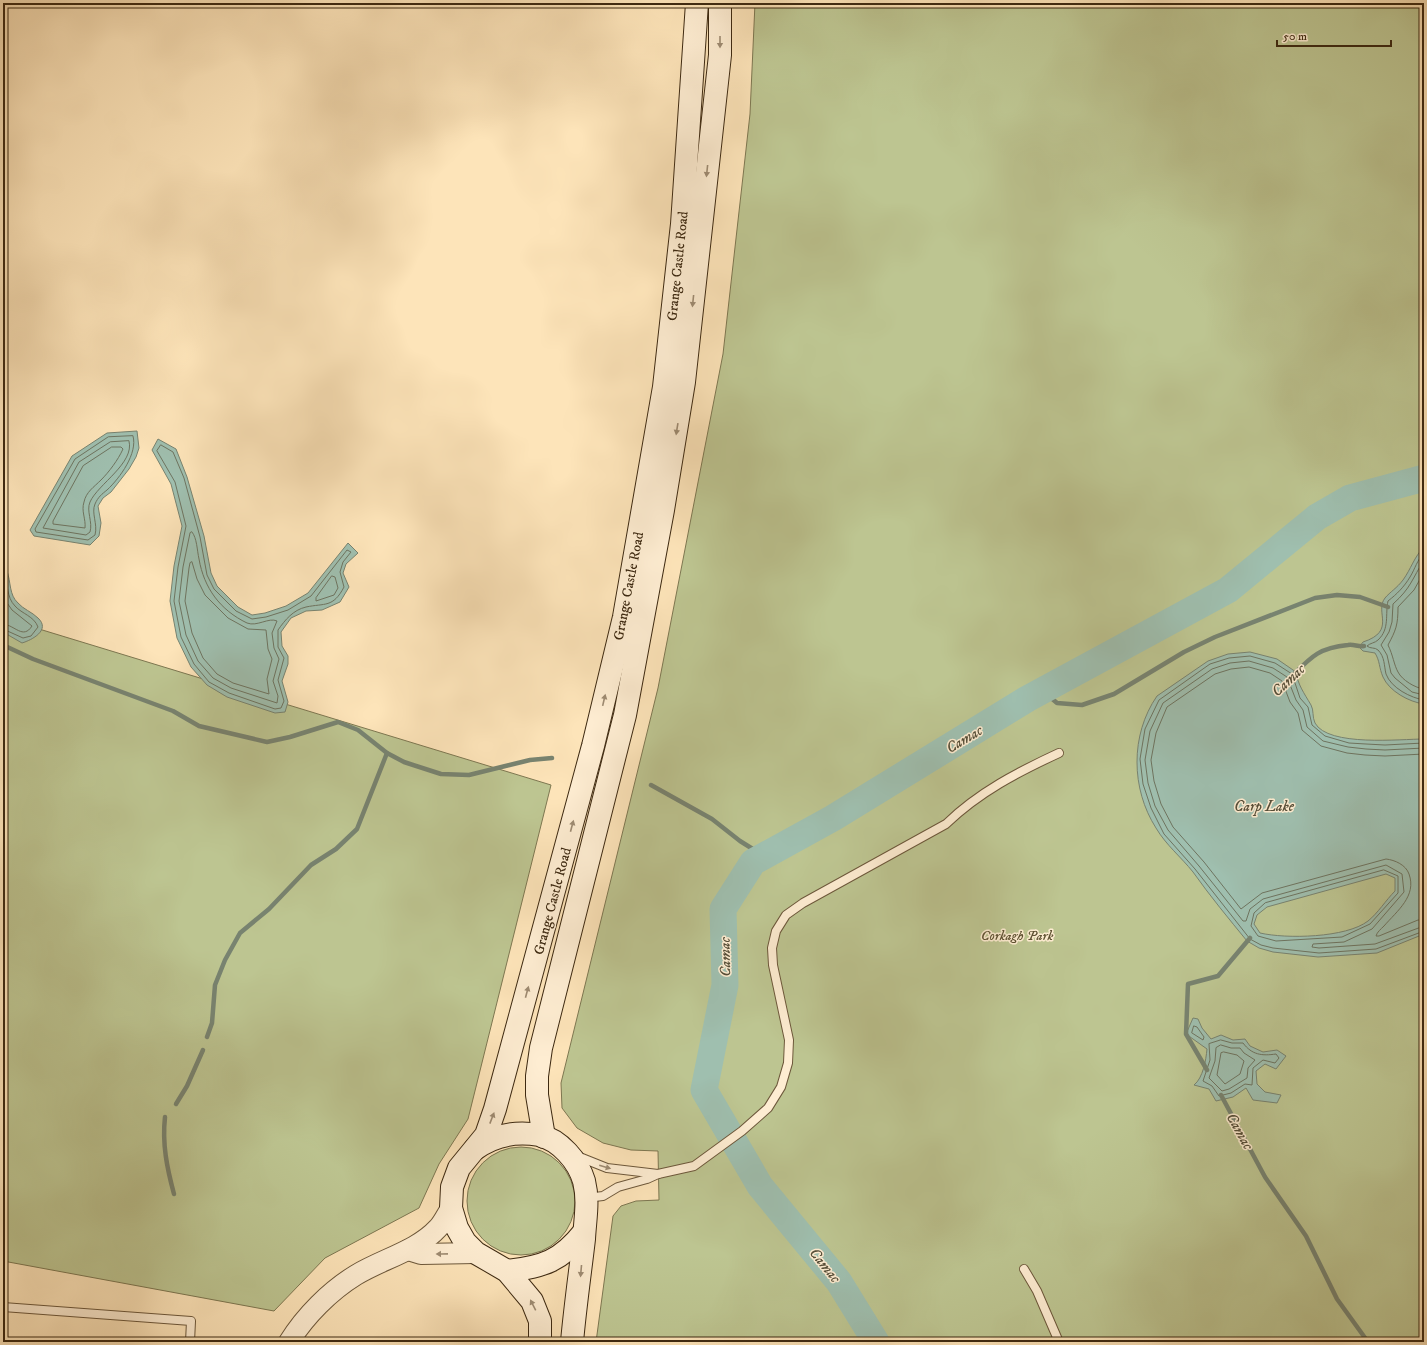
<svg xmlns="http://www.w3.org/2000/svg" width="1427" height="1345" font-family="'IM FELL DW Pica',serif">
<style>
.green{fill:#bdc591;stroke:#7d7751}
.water{fill:#9fbfaf;stroke:#788370;fill-rule:evenodd}
.lines{fill:none;stroke-linecap:round;stroke-linejoin:round}
.shore{stroke:#6e7460;stroke-width:1}
.stream{stroke:#788370;stroke-width:4.5}
.river{stroke:#9fbfaf;stroke-width:27}
.service-casing{stroke:#6d583b;stroke-width:10}
.tertiary-casing{stroke:#6d583b;stroke-width:22}
.secondary-casing{stroke:#3d2911;stroke-width:24}
.service{stroke:#feedd2;stroke-width:8}
.tertiary{stroke:#feedd2;stroke-width:20}
.secondary{stroke:#feedd2;stroke-width:22}
.oneway{fill:#9e8b72}
.labels{text-anchor:middle;stroke-width:3;stroke-linejoin:round;paint-order:stroke}
.street-label{font-size:14px;fill:#3d2911;stroke:#feedd2}
.park-label{font-size:14px;font-style:italic;fill:#5d5031;stroke:#feedd2}
.water-label{font-size:15px;font-style:italic;fill:#564e38;stroke:#feedd2}
</style>
<rect width="100%" height="100%" fill="#fde4b9"/>
<filter id="stains"><feTurbulence type="fractalNoise" baseFrequency=".005" numOctaves="4"/><feColorMatrix values="0 0 0 0 .2 0 0 0 0 .09 0 0 0 0 .02 0 0 0 .5 -.17"/></filter>
<radialGradient id="worn" r=".72"><stop offset=".6" stop-color="#630" stop-opacity="0"/><stop offset="1" stop-color="#630" stop-opacity=".3"/></radialGradient>
<g class="green">
<polygon points="755,3 1424,3 1424,1342 596,1342 613,1216 621,1206 636,1201 659,1200 658,1151 631,1150 603,1143 577,1128 562,1108 561,1083 658,688 723,354 750,114"/>
<polygon points="3,618 551,785 468,1119 439,1164 419,1208 325,1258 274,1311 3,1261"/>
<circle cx="521" cy="1201" r="54"/>
</g>
<g class="water">
<polygon points="137,431 139,448 136,457 129,469 111,492 103,498 98,506 101,523 99,536 90,545 34,536 30,530 72,456 107,433"/>
<polygon points="158,439 176,449 187,477 204,536 211,573 217,586 238,607 252,615 265,613 286,606 308,593 348,543 358,553 346,564 343,573 349,587 340,602 322,610 306,611 291,618 281,632 282,646 288,656 288,664 282,681 288,702 285,712 275,713 227,697 207,685 191,667 177,638 170,601 174,566 182,526 171,484 152,450"/>
<path d="M1424,547V704C1409,702 1389,691 1383,677C1379,668 1380,661 1375,653L1363,651L1359,647L1363,642C1397,631 1374,612 1385,598C1390,592 1397,588 1403,580C1411,569 1414,557 1424,547Z"/>
<path d="M3,569L7,571C11,582 9,595 18,603C23,609 32,612 38,618C51,630 32,640 22,643L3,632Z"/>
<path d="M1250,652L1277,659L1296,672C1298,685 1304,693 1311,705C1314,710 1312,717 1315,723C1328,747 1401,739 1424,739V934L1377,953L1318,957L1273,952L1259,948L1247,941C1229,919 1210,896 1193,872C1181,857 1166,845 1156,828C1131,789 1130,735 1157,696L1208,661L1228,654ZM1386,874L1395,878V891C1386,900 1378,913 1368,921C1346,938 1286,939 1260,933L1254,924L1257,915L1267,907Z"/>
<path d="M1193,1018L1198,1019L1202,1028L1211,1039L1221,1035L1233,1040L1245,1039L1250,1046L1263,1052L1277,1050L1286,1056L1276,1069L1265,1064L1256,1071L1257,1084L1265,1092L1281,1095L1277,1103L1253,1100L1246,1088L1233,1097L1216,1101L1209,1089L1194,1085C1203,1078 1206,1060 1207,1049L1186,1034Z"/>
</g>
<g class="lines">
<g class="shore">
<path d="M133,436C138,453 120,478 107,490C102,494 98,497 95,504C91,513 98,524 95,535L88,540L36,532L35,529L75,459L108,437Z"/>
<path d="M129,441C135,463 98,484 90,502C86,511 93,522 90,532L86,535L43,528L79,462L110,442Z"/>
<path d="M161,445L173,452L184,478L200,537L207,575L214,589L236,611L252,619L266,617L288,610L311,596L347,550L351,552L343,562L340,572L344,587C333,608 325,603 306,607C293,610 285,620 278,630V647L284,658L278,680L284,701L281,708L275,709L229,693L209,682L194,664L181,637L174,601L178,567L186,526L175,482L157,451Z"/>
<path d="M112,447H121L123,449C118,460 109,472 101,480C94,487 86,492 84,502C81,511 86,519 85,528L53,524V521L83,466Z"/>
<path d="M192,532C197,538 197,550 199,559C204,588 220,610 247,623C257,627 269,617 277,621L272,633L274,648L279,659L273,681L278,696L277,703L231,688L213,678L198,661L186,635L179,601L183,567L190,533Z"/>
<path d="M1424,553C1417,560 1415,569 1410,577C1404,587 1397,594 1388,601C1385,614 1390,629 1378,640C1375,643 1370,643 1367,646C1370,649 1375,647 1378,650C1385,657 1384,666 1386,674C1391,688 1411,698 1424,700"/>
<path d="M1424,560C1412,579 1411,588 1393,604L1392,622L1389,632L1381,645L1387,655L1391,673L1395,678L1412,692L1424,695"/>
<polygon points="192,562 197,579 205,595 228,618 248,629 266,630 268,649 272,659 267,679 269,694 233,683 217,674 203,658 192,633 185,601 189,568 190,563"/>
<path d="M1424,572L1414,590L1398,607C1398,625 1396,630 1388,645C1393,655 1394,665 1398,672C1402,680 1415,688 1424,689"/>
<path d="M3,574C9,584 6,597 15,606C22,614 34,616 38,627L31,636L23,638L3,629"/>
<polygon points="332,576 335,577 338,588 334,595 316,601 316,598"/>
<path d="M3,597L12,610L32,626C23,640 15,625 3,624"/>
<polyline points="1424,743 1385,745 1366,744 1349,743 1325,736 1312,725 1308,707 1300,698 1292,674 1275,663 1250,656 1229,658 1210,664 1159,700 1145,729 1140,759 1143,784 1151,808 1164,834 1195,869 1250,939 1261,945 1273,948 1319,953 1376,949 1424,931"/>
<polyline points="1424,748 1385,750 1366,749 1348,747 1323,741 1307,727 1303,710 1296,700 1287,677 1273,668 1249,661 1230,663 1212,669 1163,703 1150,731 1145,760 1148,783 1155,806 1168,830 1199,866 1243,921 1246,921 1250,909 1263,899 1386,865 1402,874 1404,892 1372,929 1344,942 1313,944 1312,947 1319,948 1375,944 1424,926"/>
<path d="M1424,754L1385,756L1365,755L1347,753L1321,746L1302,730L1298,713L1290,702L1282,681L1270,673L1249,667L1231,669L1215,674L1167,707L1156,733L1151,760L1154,781L1161,804L1173,827L1204,862L1241,909L1262,893L1386,859C1395,860 1406,865 1409,874C1417,896 1397,911 1384,926C1381,929 1377,932 1376,936H1379L1418,920H1424"/>
<polygon points="1384,870 1398,876 1398,893 1370,924 1342,937 1276,941 1258,936 1251,926 1254,913 1265,903"/>
<polygon points="1194,1026 1197,1027 1204,1037 1203,1040 1192,1033"/>
<path d="M1221,1040L1232,1043H1243C1252,1055 1262,1056 1276,1054L1279,1058L1275,1063L1263,1060L1253,1068L1252,1085L1245,1084L1231,1093L1219,1096L1212,1086L1203,1081L1210,1060L1209,1044Z"/>
<polygon points="1221,1045 1231,1048 1240,1048 1244,1053 1255,1060 1248,1068 1247,1078 1229,1089 1222,1091 1209,1078 1215,1061 1216,1048"/>
<polygon points="1224,1052 1237,1055 1244,1061 1240,1074 1225,1084 1217,1075 1221,1053"/>
</g>
<g class="stream">
<polyline points="3,645 33,659 173,711 199,726 267,742 290,737 338,722 358,730 387,753 404,762 441,774 469,775 530,760 552,758"/>
<path d="M1292,676C1312,656 1319,648 1348,645C1354,644 1358,647 1364,646"/>
<polyline points="1043,691 1057,703 1082,705 1114,694 1184,652 1215,637 1315,598 1337,595 1360,597 1388,607"/>
<polyline points="651,785 712,819 740,841 764,856"/>
<polyline points="207,1037 212,1023 215,985 225,960 240,933 269,909 311,865 336,849 357,829 387,753"/>
<polyline points="1207,1070 1186,1034 1188,984 1218,976 1250,938"/>
<polyline points="1221,1095 1265,1177 1306,1236 1337,1299 1368,1342"/>
<polyline points="176,1104 187,1086 203,1050"/>
<path d="M165,1117C162,1144 167,1168 174,1194"/>
</g>
<polyline class="river" points="876,1342 839,1282 760,1186 704,1090 725,985 723,909 753,862 833,818 1027,699 1228,590 1317,517 1350,498 1424,478"/>
<defs>
<g id="service">
<polyline points="577,1156 607,1168 658,1174"/>
<path d="M586,1198L603,1196L618,1187L647,1179L658,1174L694,1166L742,1131L768,1108L781,1087L788,1063L789,1040L773,965L772,948L776,931L786,915L803,903L946,824C979,792 1018,772 1059,753"/>
<polyline points="1024,1269 1037,1291 1059,1342"/>
<polyline points="3,1307 191,1321 190,1342"/>
</g>
<g id="tertiary">
<polyline points="408,1250 421,1254 476,1253"/>
<path d="M289,1342C305,1316 330,1291 356,1275C382,1259 417,1251 438,1228C443,1223 447,1214 451,1208"/>
</g>
<g id="secondary">
<polyline points="544,1137 537,1095 537,1076 541,1048 625,715 663,510 684,382 720,55 720,3"/>
<path d="M475,1149C494,1135 515,1131 539,1135C560,1140 578,1161 584,1181C589,1201 585,1219 584,1239C580,1273 575,1308 572,1342"/>
<path d="M507,1271C543,1267 561,1261 584,1232"/>
<polyline points="540,1342 540,1321 532,1301 507,1271 476,1253 465,1242 457,1228 451,1208 452,1187 459,1168 486,1135 495,1109 593,746 624,617 664,387 682,224 697,3"/>
</g>
</defs>
<use href="#service" class="service-casing"/>
<use href="#tertiary" class="tertiary-casing"/>
<use href="#secondary" class="secondary-casing"/>
<use href="#service" class="service"/>
<use href="#tertiary" class="tertiary"/>
<use href="#secondary" class="secondary"/>
</g>
<defs><path id="oneway-solid" d="M-6-.8H1V-3.2L6.5 0L1 3.2V.8H-6Z"/></defs>
<g class="oneway">
<use href="#oneway-solid" transform="translate(720 42) rotate(90)"/>
<use href="#oneway-solid" transform="translate(707 171) rotate(96)"/>
<use href="#oneway-solid" transform="translate(693 301) rotate(96)"/>
<use href="#oneway-solid" transform="translate(677 429) rotate(99)"/>
<use href="#oneway-solid" transform="translate(604 700) rotate(-77)"/>
<use href="#oneway-solid" transform="translate(572 826) rotate(-75)"/>
<use href="#oneway-solid" transform="translate(527 992) rotate(-75)"/>
<use href="#oneway-solid" transform="translate(492 1118) rotate(-69)"/>
<use href="#oneway-solid" transform="translate(605 1167) rotate(16)"/>
<use href="#oneway-solid" transform="translate(442 1254) rotate(179)"/>
<use href="#oneway-solid" transform="translate(581 1271) rotate(95)"/>
<use href="#oneway-solid" transform="translate(533 1305) rotate(-117)"/>
</g>
<g class="labels">
<g class="street-label">
<text transform="translate(677 266) rotate(-84)" y="5">Grange Castle Road</text>
<text transform="translate(628 586) rotate(-79)" y="5">Grange Castle Road</text>
<text transform="translate(552 901) rotate(-75)" y="5">Grange Castle Road</text>
</g>
<g class="park-label">
<text x="1017" y="940">Corkagh Park</text>
</g>
<g class="water-label">
<text transform="translate(1288 680) rotate(-43)" y="5">Camac</text>
<text transform="translate(964 739) rotate(-31)" y="5">Camac</text>
<text x="1264" y="811">Carp Lake</text>
<text transform="translate(725 957) rotate(-91)" y="5">Camac</text>
<text transform="translate(1240 1131) rotate(61)" y="5">Camac</text>
<text transform="translate(825 1265) rotate(51)" y="5">Camac</text>
</g>
</g>
<rect width="1427" height="1345" fill="none" stroke="#fde4b9" stroke-width="16"/>
<rect x="4" y="4" width="1419" height="1337" fill="none" stroke="#3d2911" stroke-width="2"/>
<rect x="8" y="8" width="1411" height="1329" fill="none" stroke="#3d2911"/>
<path d="M1277 40v6h114v-6" fill="none" stroke="#3d2911" stroke-width="2"/>
<text x="1283" y="40" font-size="12" fill="#3d2911" stroke="#feedd2" stroke-width="3" paint-order="stroke">50 m</text>
<rect width="100%" height="100%" filter="url(#stains)"/>
<rect width="100%" height="100%" fill="url(#worn)"/>
</svg>
